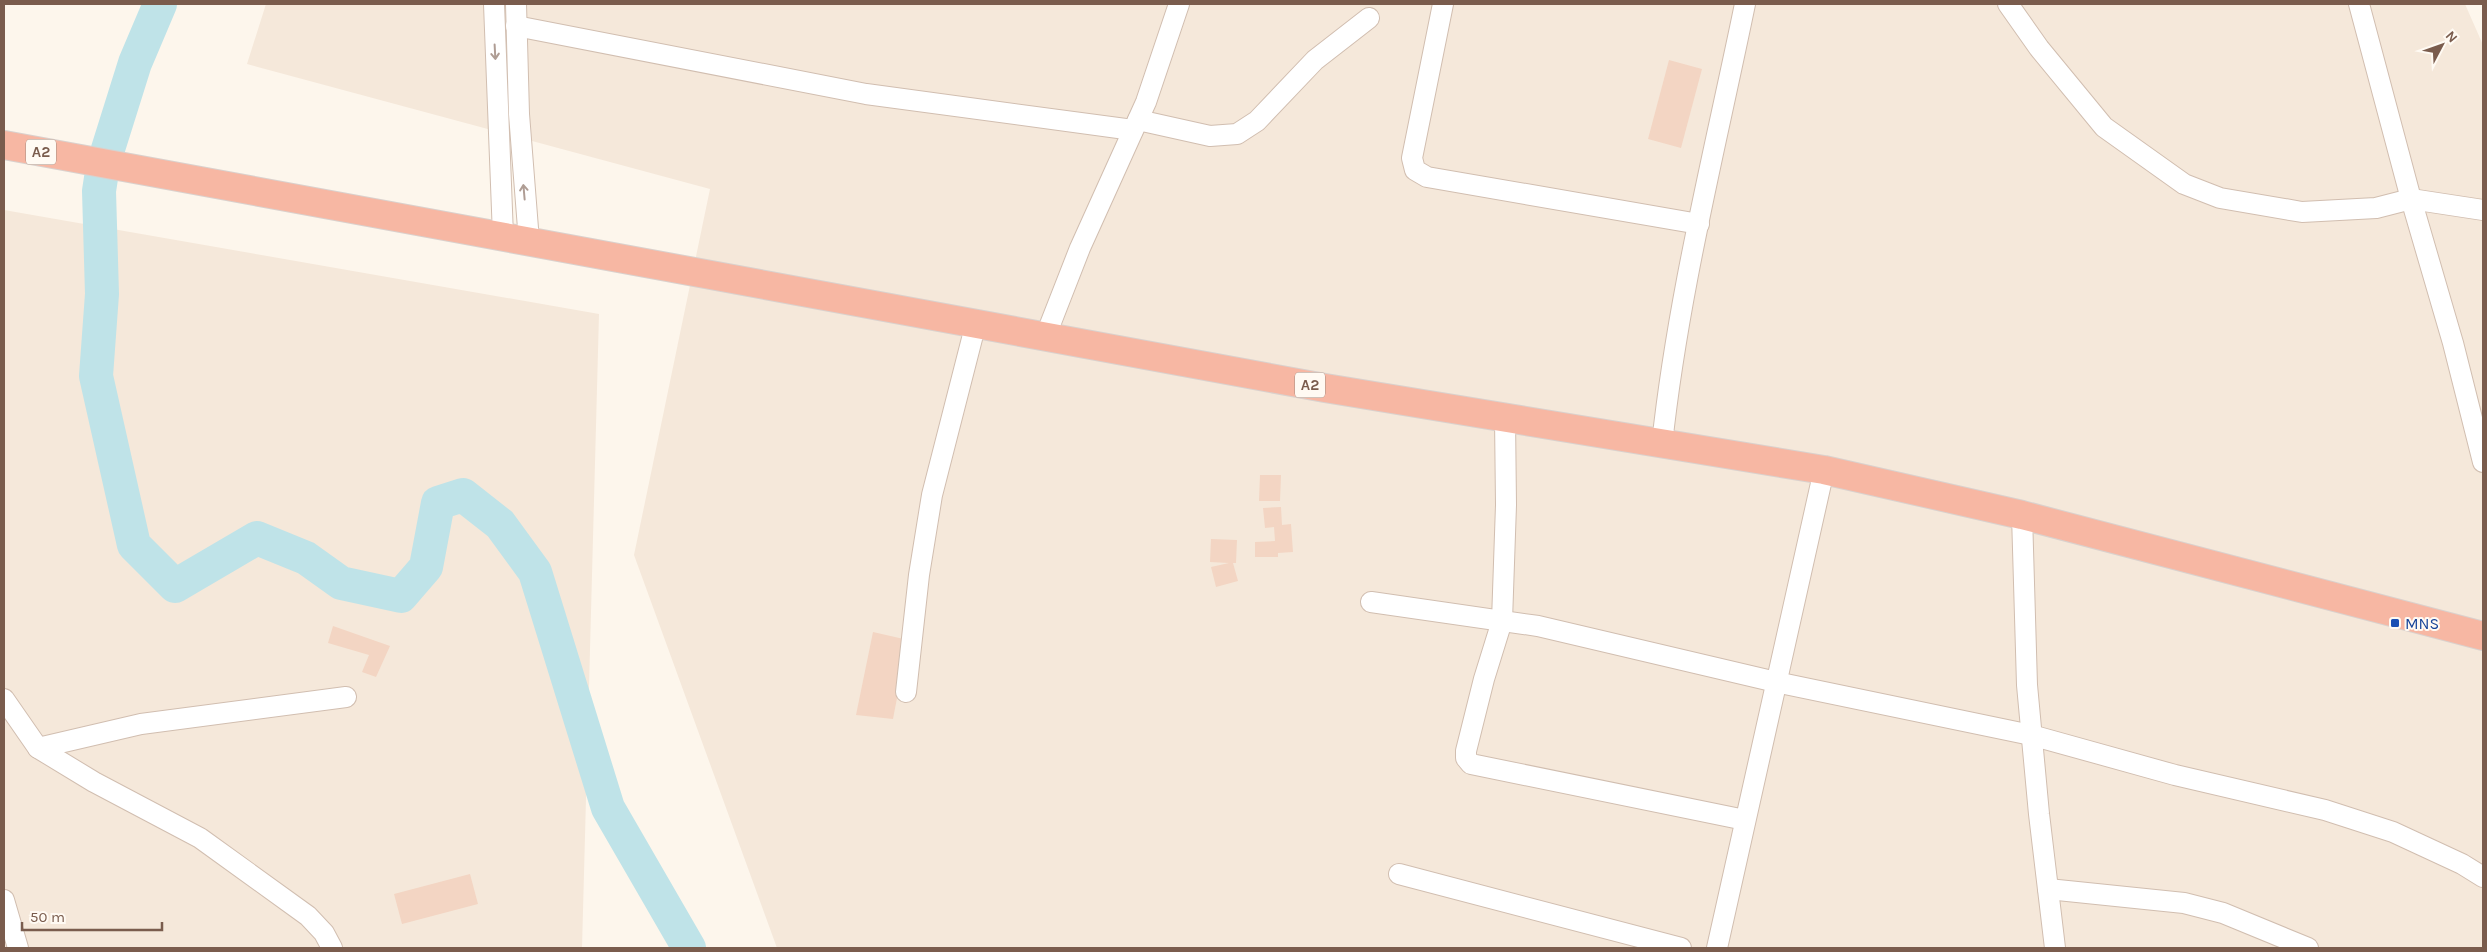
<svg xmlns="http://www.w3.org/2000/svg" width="2487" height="952" font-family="Karla,sans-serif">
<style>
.residential{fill:#f5e8da}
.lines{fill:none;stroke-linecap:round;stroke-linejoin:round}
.river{stroke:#bfe3e8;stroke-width:34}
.building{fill:#f3d5c3}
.minor-casing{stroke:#d1beb0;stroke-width:22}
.highway-casing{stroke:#dad1cd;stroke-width:30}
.minor{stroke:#fff;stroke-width:20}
.highway{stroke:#f7b7a3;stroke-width:28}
.oneway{stroke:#af9d94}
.transit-dot{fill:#1a4fb4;stroke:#fffaf3;stroke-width:2}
.labels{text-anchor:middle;stroke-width:4;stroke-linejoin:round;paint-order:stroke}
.shield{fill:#fffaf3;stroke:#a28b7f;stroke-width:1}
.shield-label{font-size:15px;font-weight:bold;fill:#7a5c4d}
.transit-label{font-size:16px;fill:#164399;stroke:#fffaf3;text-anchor:start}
</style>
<rect width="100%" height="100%" fill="#fdf6ec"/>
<g class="residential">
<polygon points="266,4 2465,4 2483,45 2483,948 777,948 634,555 710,189 247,64"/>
<polygon points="4,210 599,314 582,948 4,948"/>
</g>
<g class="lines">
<polyline class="river" points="160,4 135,63 103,165 99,191 102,294 96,376 134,545 175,586 257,538 306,558 341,583 401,596 426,567 438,503 463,495 500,524 535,572 608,808 689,948"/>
</g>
<g class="building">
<polygon points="1669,60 1702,69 1681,148 1648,139"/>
<polygon points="1260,475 1281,475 1280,501 1259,501"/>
<polygon points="1281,507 1282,525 1291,524 1293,552 1278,553 1278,557 1255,557 1255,542 1275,541 1274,527 1265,528 1263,508"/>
<polygon points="1211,539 1237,540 1236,563 1233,563 1238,581 1216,587 1211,567 1229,563 1210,562"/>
<polygon points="333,626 390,646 376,677 362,672 369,655 328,643"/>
<polygon points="873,632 908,640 893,719 856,715"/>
<polygon points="470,874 478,904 402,924 394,894"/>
</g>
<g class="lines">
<defs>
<g id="minor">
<polyline points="494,4 503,236"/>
<polyline points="516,4 519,114 529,241"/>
<polyline points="1443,4 1412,158 1415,170 1427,177 1699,224"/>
<polyline points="2008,4 2039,48 2104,127 2184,184 2220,198 2302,212 2376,208 2411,199 2483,210"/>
<polyline points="2359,4 2411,199 2453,343 2483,462"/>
<polyline points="516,26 866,94 1133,130"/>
<polyline points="1138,120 1210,136 1237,134 1257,121 1315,60 1369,18"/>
<polyline points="1046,335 1080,248 1146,102 1179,4"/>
<polyline points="1505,418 1506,505 1502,621 1484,679 1466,751 1466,758 1471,764 1745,820"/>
<path d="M1662,444C1678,295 1715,150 1745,4"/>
<polyline points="2022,515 2027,685 2039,814 2055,948"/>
<polyline points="1371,602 1538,626 1776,682 2031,735 2175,775 2325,810 2393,832 2462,864 2483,877"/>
<polyline points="906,692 919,575 932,495 976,323"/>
<polyline points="4,699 38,748 94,782 200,838 308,916 324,933 332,948"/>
<polyline points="38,748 141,724 346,697"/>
<polyline points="1399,874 1681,948"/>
<polyline points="2048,889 2184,903 2223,913 2308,948"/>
<polyline points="4,900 18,948"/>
<polyline points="1717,948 1824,470"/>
</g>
<polyline id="highway" points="4,145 1325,388 1824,470 2022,515 2483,636"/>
</defs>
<use href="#minor" class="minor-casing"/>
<use href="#highway" class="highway-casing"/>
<use href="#minor" class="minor"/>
<use href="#highway" class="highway"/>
</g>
<defs><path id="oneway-shaft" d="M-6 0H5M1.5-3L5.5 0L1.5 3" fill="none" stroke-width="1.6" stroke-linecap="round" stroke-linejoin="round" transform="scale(1.25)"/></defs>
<g class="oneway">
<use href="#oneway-shaft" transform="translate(495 52) rotate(87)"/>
<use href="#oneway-shaft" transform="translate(524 192) rotate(-95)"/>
</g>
<rect class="transit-dot" x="2390" y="618" width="10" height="10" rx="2.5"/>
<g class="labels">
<g class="shield">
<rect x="26" y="139.5" width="30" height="25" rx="4"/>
<rect x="1295" y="372.5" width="30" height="25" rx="4"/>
</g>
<g class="shield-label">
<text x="41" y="157">A2</text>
<text x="1310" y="390">A2</text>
</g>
<g class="transit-label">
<text x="2405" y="629">MNS</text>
</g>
</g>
<rect width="2487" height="952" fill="none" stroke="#7a5c4d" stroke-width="10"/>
<g transform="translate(2442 45) rotate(49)" stroke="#fffaf3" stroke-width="4" paint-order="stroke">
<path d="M0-4L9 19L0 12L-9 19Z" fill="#7a5c4d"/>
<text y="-8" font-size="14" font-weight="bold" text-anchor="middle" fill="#7a5c4d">N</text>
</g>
<path d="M22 922v8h140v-8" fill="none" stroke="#7a5c4d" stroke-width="2.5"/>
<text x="30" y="922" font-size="15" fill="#7a5c4d" stroke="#fffaf3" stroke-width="4" paint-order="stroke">50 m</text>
</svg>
